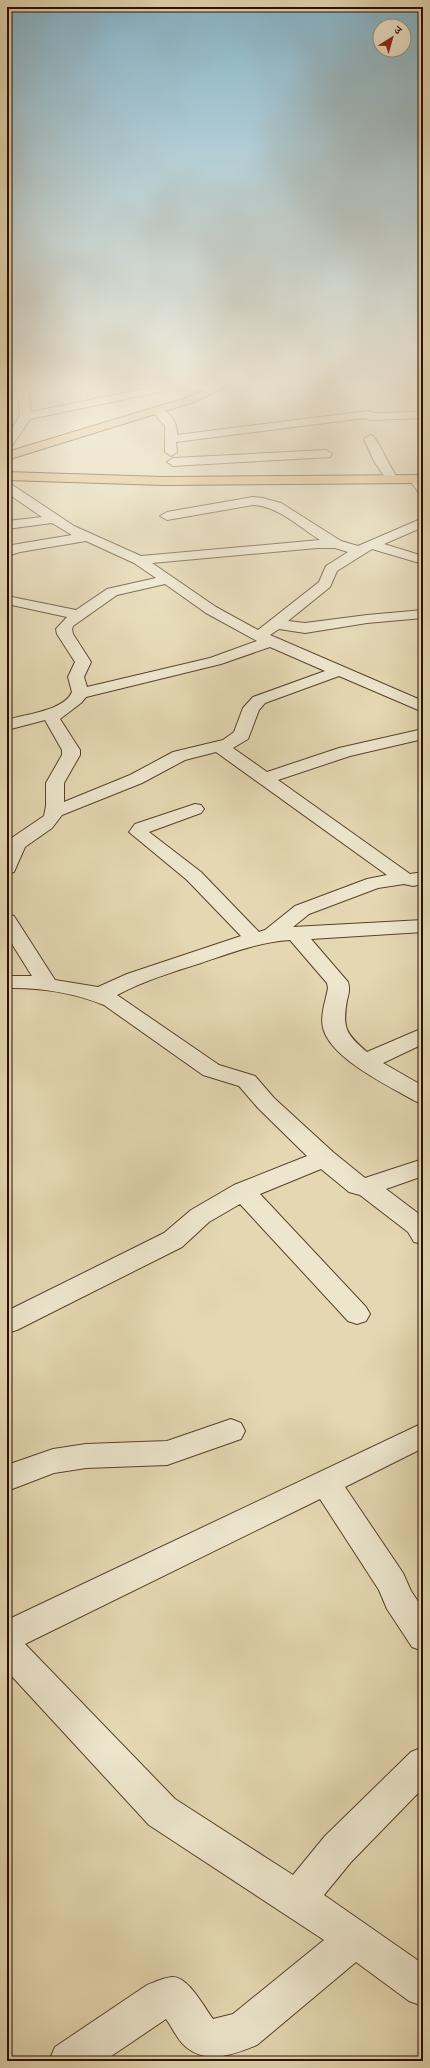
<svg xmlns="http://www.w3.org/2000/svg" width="430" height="2068" font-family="Cardo,'Noto Serif Devanagari',serif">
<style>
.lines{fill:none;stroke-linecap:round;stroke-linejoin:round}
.street-casing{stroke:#58402c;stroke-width:2}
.primary-casing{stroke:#2a0e00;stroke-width:2}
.street{fill:#ede6cd;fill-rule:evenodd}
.primary{fill:#e2bc79;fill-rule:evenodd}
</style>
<rect width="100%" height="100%" fill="#e4d8b2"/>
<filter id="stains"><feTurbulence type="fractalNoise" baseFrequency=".005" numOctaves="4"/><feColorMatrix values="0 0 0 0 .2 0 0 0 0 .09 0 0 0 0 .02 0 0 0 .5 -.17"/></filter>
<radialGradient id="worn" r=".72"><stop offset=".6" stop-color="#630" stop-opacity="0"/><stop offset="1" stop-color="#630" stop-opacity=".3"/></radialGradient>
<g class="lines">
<defs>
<g id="street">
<polygon points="12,383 22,383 25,387 34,383 46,383 29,394 31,412 153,387 150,384 151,383 218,384 223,387 218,390 169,390 30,419 11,447 7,448 7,435 20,416 18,393"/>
<path d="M157,407C169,410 178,423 177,435L368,411L373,413L423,412V418L370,420L365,418L176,442L177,452L171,456L165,452V426L151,410Z"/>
<path d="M370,435L374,437C383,450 389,465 398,479L396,482H388L374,461L364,439Z"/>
<polygon points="326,450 332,454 330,457 173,466 167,462 173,458"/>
<path d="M415,475C425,478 423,486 423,494L419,493L409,479Z"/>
<path d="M7,483L11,484L74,526L141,556L320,540C299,527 278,506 253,505L167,520L160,516L167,512L253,497L262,498L281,503L341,541L358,546L423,518V527L384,544L423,556V564L372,549L337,571L330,587L288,621L305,623L367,615L423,610V618L367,623L305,633L279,629L270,635L423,701V712L339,676L265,703L259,710L248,739L233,748L267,772L339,748L423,729V739L350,756L278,780L410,874L423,872V884L413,886L404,884L378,888L309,914L293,927L423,920V932L311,939L348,982C350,989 349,993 347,1000C342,1028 346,1034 367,1052L423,1028V1044L383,1063L423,1086V1104L415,1101C389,1086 331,1059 323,1028C320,1015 326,1000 328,988L327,983L290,940C259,942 231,953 201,963C172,972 144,981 117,995L219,1065L255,1076L274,1098L333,1152L365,1178L423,1159V1176L386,1189L423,1217V1244L414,1242L408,1232L360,1195L349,1192L321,1169L260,1194L366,1307L370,1314L366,1321L357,1324L348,1321L240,1204L209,1222L182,1247L17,1330L7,1333V1311L164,1233L191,1210L234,1185L307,1156L258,1108L239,1086L203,1075L104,1005C75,993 39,987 7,988V976H32L7,936V914L14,916L55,980L98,987L127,974L241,936L187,880L129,832L135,824L195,804L201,805L204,809L201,813L149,832L201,872L259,932L265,930L295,906L367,879L387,875L216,752L185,760L142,783L62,815L52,828L25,847L14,872L7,874V846L13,837L44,816L46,806V783L62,755V750L45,720L7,730V720C25,714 64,711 72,692L68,677L75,662L57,634L56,629L67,617L7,604V596L76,610L107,589L156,578L134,563L86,541L20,552L7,556V547L12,545L72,535L52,523L7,529V521L42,517L7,493ZM317,548H335L348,552L326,566L319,582L258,630L216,607L152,563ZM165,584L206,613L257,641L210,658L87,687L84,677L91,662L73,634L72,629L73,626L117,595ZM270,647L325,671L253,697L243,708L234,732L223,740L173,752L130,775L64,802V783L80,755V750L60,719L81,703L86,697L221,664Z"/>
<polygon points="231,1419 241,1423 245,1431 241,1439 167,1465 86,1468 54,1473 7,1491 7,1465 53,1449 86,1444 167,1441"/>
<path d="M423,1423V1448L345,1487L403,1573L411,1591L423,1609V1651L412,1647L387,1609L379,1590L320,1499L25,1644L175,1799L293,1875L325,1836L411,1752L423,1747V1788L351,1862L324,1895L423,1964V2006L409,2001L356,1962L257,2045C234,2054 208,2065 186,2047C178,2041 172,2027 166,2019L104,2061H49L55,2047L147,1985C155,1982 163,1978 172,1977C188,1976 204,2007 213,2019L233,2014L324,1940L149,1825L7,1671V1620Z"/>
</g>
<g id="primary">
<polygon points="221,383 234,383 194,402 7,460 7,452 186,398"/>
<polygon points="7,472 163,477 423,475 423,483 163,485 7,480"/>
</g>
</defs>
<use href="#street" class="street-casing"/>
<use href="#primary" class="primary-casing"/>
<use href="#street" class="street"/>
<use href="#primary" class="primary"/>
</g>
<linearGradient id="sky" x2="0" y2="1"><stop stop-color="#87b7ce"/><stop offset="0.57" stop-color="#f3eddc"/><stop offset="1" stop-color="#f3eddc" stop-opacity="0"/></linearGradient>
<rect width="430" height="672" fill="url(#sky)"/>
<rect width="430" height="2068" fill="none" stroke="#e4d8b2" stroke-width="24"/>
<rect x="8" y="8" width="414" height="2052" fill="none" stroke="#2a0e00" stroke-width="2"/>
<rect x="12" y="12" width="406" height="2044" fill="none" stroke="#2a0e00"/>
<g transform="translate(392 38) rotate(37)"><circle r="19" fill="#ede6cd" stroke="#9f907b"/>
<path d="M0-3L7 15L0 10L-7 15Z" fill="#8f2418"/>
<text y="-6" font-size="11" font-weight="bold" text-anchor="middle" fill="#2a0e00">उ</text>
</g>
<rect width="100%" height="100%" filter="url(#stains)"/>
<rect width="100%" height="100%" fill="url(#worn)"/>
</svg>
